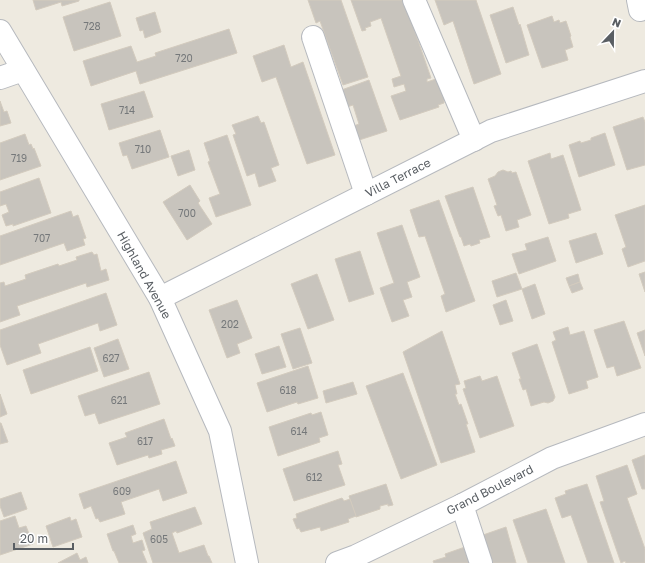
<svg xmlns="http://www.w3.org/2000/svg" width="645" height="563" font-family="'Golos Text',sans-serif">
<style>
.building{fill:#c8c4bd;stroke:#d3cbbe}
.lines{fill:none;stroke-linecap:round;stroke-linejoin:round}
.minor-casing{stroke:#b6b9be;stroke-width:24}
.minor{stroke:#fff;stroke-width:22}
.labels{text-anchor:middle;stroke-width:3;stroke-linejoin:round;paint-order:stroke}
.number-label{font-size:10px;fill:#75787a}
.street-label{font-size:12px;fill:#595e63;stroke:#fff}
</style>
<rect width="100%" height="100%" fill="#eeeae0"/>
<g class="building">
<polygon points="33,0 79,0 79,1 62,6 61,2 36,10"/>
<polygon points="308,0 341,0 368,77 343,85 320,21 316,23"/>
<polygon points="351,0 404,0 431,78 427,79 427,82 442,77 449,98 444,100 444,103 438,105 439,107 400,120 391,96 406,91 404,84 394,87 392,79 401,76 381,18 370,22 371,26 365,28 366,30 362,31"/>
<polygon points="435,0 476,0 501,74 474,84 453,21 444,25"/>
<polygon points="110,2 121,36 74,51 63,17"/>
<polygon points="513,7 519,25 520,24 529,55 506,63 490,15"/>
<polygon points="155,12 161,32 145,38 143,30 140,31 136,18"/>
<polygon points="552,16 554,22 559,20 560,23 566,21 571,36 570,37 573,47 565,50 568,60 542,68 527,25"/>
<polygon points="229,29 237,53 140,84 136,71 91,86 83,61 131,46 137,62 156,56 155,53"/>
<polygon points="284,45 291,67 303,62 335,155 307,164 276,77 262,82 253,56"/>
<polygon points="369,80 387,131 353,142 348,128 359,124 353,105 341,109 336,92"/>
<polygon points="144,91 153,117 109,130 101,104"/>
<polygon points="0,101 4,112 7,111 11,123 0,126"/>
<polygon points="258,116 261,123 264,122 279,165 271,168 276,181 259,187 255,173 247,176 233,135 236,134 232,125"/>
<polygon points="643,117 645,122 645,165 627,170 613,127"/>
<polygon points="160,130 169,157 132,169 127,155 123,156 119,143"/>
<polygon points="605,133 615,165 579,177 569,145 580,141 581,143 591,140 591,138"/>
<polygon points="25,134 29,145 31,144 33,149 34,148 41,166 0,180 0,143"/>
<polygon points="227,135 251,205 216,217 209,198 220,194 208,162 210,161 204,143"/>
<polygon points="189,150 195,170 178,176 171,156"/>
<polygon points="550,153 551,159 563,155 581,210 568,214 569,218 549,224 528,161"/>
<polygon points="503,170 508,172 511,171 512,173 516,172 531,215 517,220 519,227 506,231 501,215 498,216 494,206 497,205 488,179 495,176 498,172"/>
<polygon points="39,178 51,213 13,226 13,224 6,226 2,215 9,212 6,204 0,206 0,192"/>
<polygon points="190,185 200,201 198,203 212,224 187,240 163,202"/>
<polygon points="473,187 490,237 479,240 480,243 471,246 470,244 464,246 461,237 460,237 445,196"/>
<polygon points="439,200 475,301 446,312 441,296 445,294 425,236 419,237 410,210"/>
<polygon points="645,205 645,261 628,267 622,249 626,247 615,215"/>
<polygon points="71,211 73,217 78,215 86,238 83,239 85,245 67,251 64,243 0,265 0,236"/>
<polygon points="402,225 420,277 407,282 412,297 403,300 409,316 392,322 380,288 394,283 377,233"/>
<polygon points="596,233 603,254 576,263 569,241"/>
<polygon points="548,237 556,261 519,274 512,254 527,250 525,244"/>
<polygon points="360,251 374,294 349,302 335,259"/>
<polygon points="92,252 94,255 97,254 101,271 106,269 109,280 87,287 86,283 17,306 20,315 0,322 0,283 4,282 5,286 26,279 25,275 58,264 59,266 77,260 76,257"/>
<polygon points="645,272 645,292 639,274"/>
<polygon points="516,273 522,289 497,297 492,281"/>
<polygon points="317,274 334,320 308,329 291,284"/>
<polygon points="578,274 580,282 569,286 566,278"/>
<polygon points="580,282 583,289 572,293 569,286"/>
<polygon points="535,284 545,314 532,319 522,289"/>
<polygon points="106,293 117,325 100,331 98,323 38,344 41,353 7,365 0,345 0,330"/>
<polygon points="237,300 252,338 237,344 240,353 227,358 209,310"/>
<polygon points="506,300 513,321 500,325 493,305"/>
<polygon points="624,321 641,368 617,376 614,366 607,368 594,330"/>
<polygon points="568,327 570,335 584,331 598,377 586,381 588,388 569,394 552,342 556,340 553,332"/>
<polygon points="300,328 312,363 293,369 281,334"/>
<polygon points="645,330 645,356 637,333"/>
<polygon points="442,331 460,384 455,385 457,394 455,394 459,405 461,404 468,424 466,424 475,452 441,463 403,352"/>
<polygon points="118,339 129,369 104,377 94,348"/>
<polygon points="537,344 555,397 553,401 548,403 544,402 531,406 526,389 523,390 519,379 521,379 512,353"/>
<polygon points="279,346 286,367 262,374 255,354"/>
<polygon points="90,347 98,371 31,394 23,370"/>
<polygon points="308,366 318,398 298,404 297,402 267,412 257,383"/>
<polygon points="149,372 160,404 99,424 95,413 85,416 78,396"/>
<polygon points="403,373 437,465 401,479 366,386"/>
<polygon points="480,376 482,381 497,376 514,426 480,438 463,389 466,388 464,381"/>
<polygon points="353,382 357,394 326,403 323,391"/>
<polygon points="0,394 7,414 0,417"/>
<polygon points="321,412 328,435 319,438 320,442 278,456 269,427 311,413 312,415"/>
<polygon points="164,419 171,439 172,438 175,446 161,450 162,454 149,458 148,455 117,465 109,443 127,437 125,433"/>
<polygon points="0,423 1,423 8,442 0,444"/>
<polygon points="338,451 342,464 338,465 345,485 294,501 283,469"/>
<polygon points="645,455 645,489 642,489 632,460"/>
<polygon points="176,461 187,493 163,501 159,489 121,502 125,514 100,522 98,518 96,519 91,506 84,509 79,494"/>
<polygon points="627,465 637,494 627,498 645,549 645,563 626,563 625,561 621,563 600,502 604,501 596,476"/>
<polygon points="386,484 393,505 388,506 388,504 380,506 380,509 356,517 349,496"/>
<polygon points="587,484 614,563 588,563 571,515 562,518 555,498 566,494 565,491"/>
<polygon points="21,492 27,509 4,517 0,506 0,499"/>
<polygon points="342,498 344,501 350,499 356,516 348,519 349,522 321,531 320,527 301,532 299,528 297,529 293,519 297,518 296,514"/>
<polygon points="195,507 202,524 177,533 176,531 172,533 179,553 204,545 208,556 209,556 212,563 153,563 143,533 152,529 150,522"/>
<polygon points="546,509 565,563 528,563 513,520"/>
<polygon points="15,516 19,528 26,526 33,544 0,555 0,521"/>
<polygon points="70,517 71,521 76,519 82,537 53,547 46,526"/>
<polygon points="133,525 136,534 131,536 133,543 142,540 145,550 142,551 147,563 119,563 114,551 113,551 107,534"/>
<polygon points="506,527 516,563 486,563 483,535"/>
<polygon points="465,547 471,563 434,563 433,561 446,557 445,554"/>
<polygon points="77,553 80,560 86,557 88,563 58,563"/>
</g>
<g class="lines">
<defs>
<g id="minor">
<polyline points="414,0 474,140"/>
<polyline points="638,0 640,10 645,8"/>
<polyline points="0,31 160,298 220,431 247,563"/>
<polyline points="313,37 366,194"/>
<polyline points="0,78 23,70"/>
<polyline points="160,298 491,131 645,81"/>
<polyline points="462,505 481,563"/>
<polyline points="337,563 356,556 462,505 552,458 645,424"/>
</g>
</defs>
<use href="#minor" class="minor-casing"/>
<use href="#minor" class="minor"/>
</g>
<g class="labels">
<g class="number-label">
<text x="92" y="30">728</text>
<text x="184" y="62">720</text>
<text x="127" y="114">714</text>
<text x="143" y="153">710</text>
<text x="19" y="162">719</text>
<text x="187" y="217">700</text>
<text x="42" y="242">707</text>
<text x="230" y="328">202</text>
<text x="111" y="362">627</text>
<text x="288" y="394">618</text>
<text x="119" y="404">621</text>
<text x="299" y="435">614</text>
<text x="145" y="445">617</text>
<text x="314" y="481">612</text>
<text x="122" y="495">609</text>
<text x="159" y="543">605</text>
</g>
<g class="street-label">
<text transform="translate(398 178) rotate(-27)" y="4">Villa Terrace</text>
<text transform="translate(144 275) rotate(61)" y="4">Highland Avenue</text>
<text transform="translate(490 490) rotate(-27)" y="4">Grand Boulevard</text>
</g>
</g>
<g transform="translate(613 32) rotate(22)" stroke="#ffffff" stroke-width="3" paint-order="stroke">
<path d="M0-3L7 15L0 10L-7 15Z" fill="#595e63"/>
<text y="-6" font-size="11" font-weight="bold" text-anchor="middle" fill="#595e63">N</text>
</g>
<path d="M14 543v6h59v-6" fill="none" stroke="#595e63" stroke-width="2"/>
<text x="20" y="543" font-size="12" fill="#595e63" stroke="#ffffff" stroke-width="3" paint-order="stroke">20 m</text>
</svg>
